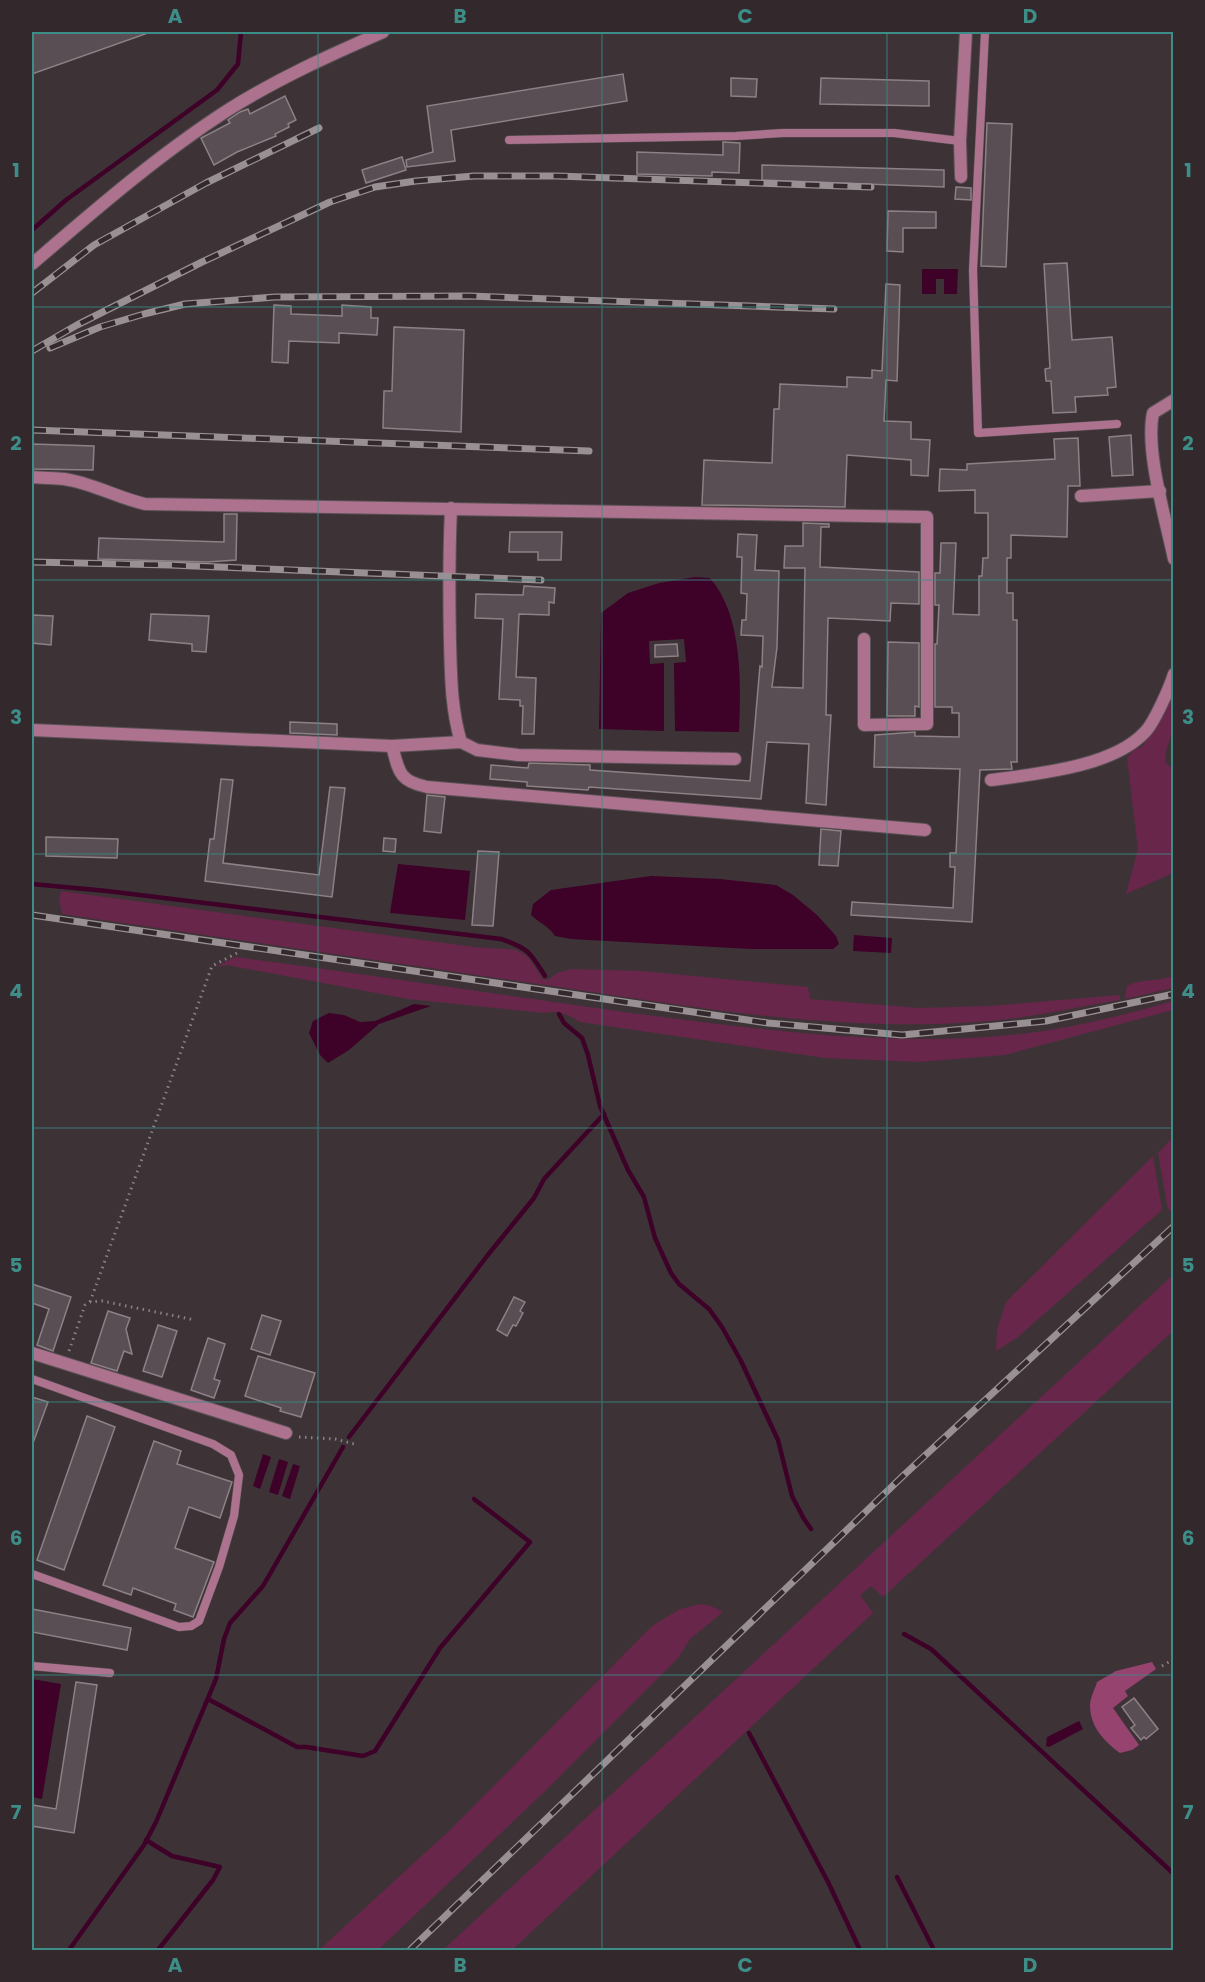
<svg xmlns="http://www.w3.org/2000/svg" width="1205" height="1982" font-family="Poppins,sans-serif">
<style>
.green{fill:#68264a}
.forest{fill:#964370}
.water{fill:#3e0127}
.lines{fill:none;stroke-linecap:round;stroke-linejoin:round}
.stream{stroke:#3e0127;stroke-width:4.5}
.building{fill:#584e53;stroke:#8d8186;stroke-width:1.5}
.service-casing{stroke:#5a5155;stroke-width:9}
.minor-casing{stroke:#5a5155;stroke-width:14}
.path{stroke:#8b8286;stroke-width:3;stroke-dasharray:1.5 4.5;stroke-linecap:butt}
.service{stroke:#ac728e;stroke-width:8}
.minor{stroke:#ac728e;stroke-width:12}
.rail-casing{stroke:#989093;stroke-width:7}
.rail{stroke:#33292d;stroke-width:4.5;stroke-dasharray:14;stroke-linecap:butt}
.grid{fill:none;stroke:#3d8e88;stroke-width:1.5;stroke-opacity:0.55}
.neatline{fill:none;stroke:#3d8e88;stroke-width:2}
.grid-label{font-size:20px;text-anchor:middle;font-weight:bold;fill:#3d8e88}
</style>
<rect width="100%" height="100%" fill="#3d3337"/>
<g class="green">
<polygon points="1173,693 1173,729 1166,751 1165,762 1173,769 1173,873 1126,894 1138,849 1127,758 1135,749 1143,746"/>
<path d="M61,891L474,947L517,950L528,957L543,979L548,980L557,973L571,969L642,971L808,987L810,999L919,1008L990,1006L1120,995V1000C1072,1008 1025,1019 977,1022C825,1033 673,1003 524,982C370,959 216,937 62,914L59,899Z"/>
<path d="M235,957C368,974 499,995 631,1013C750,1028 867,1045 987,1037C1050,1033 1112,1019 1173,1001V1010L1005,1055L919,1062L825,1058L580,1022C567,1014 559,1010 544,1013L408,999L227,965L216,967Z"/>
<path d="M1173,976V988L1125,999L1127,986C1141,978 1158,982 1173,976Z"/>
<polygon points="1173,1137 1173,1208 1170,1212 1167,1205 1158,1153"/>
<polygon points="1153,1156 1162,1210 1018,1337 996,1351 997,1330 1006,1302"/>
<polygon points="1173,1275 1173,1331 883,1597 871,1586 860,1595 873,1613 512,1950 443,1950"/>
<polygon points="700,1604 711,1606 723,1612 690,1639 679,1657 543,1793 378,1950 319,1950 450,1830 652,1626 680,1609"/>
</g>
<path class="forest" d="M1152,1662L1156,1669L1125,1691L1128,1696L1113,1708L1139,1745L1132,1750L1120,1753C1104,1741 1090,1727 1090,1705C1090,1698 1095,1689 1097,1682L1116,1671Z"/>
<g class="water">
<polygon points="922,269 958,269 957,294 944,294 944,279 936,279 936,294 922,294"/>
<path d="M695,577L710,578C743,616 741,684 739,732L675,731L674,663L686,662L684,639L649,641L650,664L664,663V731L599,729L601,613L628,593L659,583Z"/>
<polygon points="398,864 470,871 465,920 390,913"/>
<path d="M651,876L720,879L776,885L793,895L817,915L836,936L839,944L833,949H751L571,939L555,936C549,926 539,923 531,915L533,904L551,890Z"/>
<polygon points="854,935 892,938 891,953 853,951"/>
<polygon points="414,1004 431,1006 379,1024 349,1050 328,1063 320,1055 309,1033 313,1021 329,1013 344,1015 360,1022 375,1021"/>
<polygon points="263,1454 271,1457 260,1489 253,1486"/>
<polygon points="279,1459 288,1462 278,1495 269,1492"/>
<polygon points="293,1464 300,1466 290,1499 282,1496"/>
<polygon points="32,1679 61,1684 42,1799 32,1797"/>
<polygon points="1079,1721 1083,1729 1049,1747 1046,1746 1047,1737"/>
</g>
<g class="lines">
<g class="stream">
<polyline points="32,230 66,200 217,90 238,64 241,32"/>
<path d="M32,884L107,891L501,939C528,948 531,953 545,976"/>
<polyline points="559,1014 564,1023 582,1038 588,1055 600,1106 628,1170 644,1197 655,1238 671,1273 679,1284 709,1309 722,1327 741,1361 778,1440 792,1496 804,1519 811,1529"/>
<polyline points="349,1437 487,1256 534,1198 544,1179 604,1114"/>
<polyline points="904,1634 931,1649 1174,1874"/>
<polyline points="208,1699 297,1747 306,1747 363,1756 375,1751 440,1648 530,1542 474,1499"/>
<polyline points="749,1733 828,1882 860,1950"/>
<polyline points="146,1840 172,1856 220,1867 213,1880 158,1950"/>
<polyline points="897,1877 934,1950"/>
<polyline points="69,1950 144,1845 156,1822 216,1679 224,1639 230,1623 263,1586 343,1447"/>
</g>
</g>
<g class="building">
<polygon points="32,32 147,32 148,33 32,74"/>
<polygon points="623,74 627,101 451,130 455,161 407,167 406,160 433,152 427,106"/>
<polygon points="731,78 757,79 756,97 731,96"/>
<polygon points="821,78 929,81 929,106 820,104"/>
<polygon points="285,96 296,120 288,124 289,127 275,134 276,136 237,152 214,165 201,138 230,123 228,120 240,112 248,109 250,114"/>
<polygon points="987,123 1012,124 1006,267 981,266"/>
<polygon points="723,142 740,143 739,173 712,172 712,176 637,174 637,152 723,155"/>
<polygon points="402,157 406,170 366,183 362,170"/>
<polygon points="762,165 944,170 944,187 762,180"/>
<polygon points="956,187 971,188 971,200 955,199"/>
<polygon points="888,211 936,212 936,228 903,228 903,252 887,251"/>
<polygon points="1067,263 1072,340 1112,337 1116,387 1107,388 1108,395 1075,397 1076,412 1053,413 1051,381 1046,381 1045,369 1050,368 1044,264"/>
<polygon points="886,284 900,285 897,381 886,380 884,421 911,422 911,439 930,440 928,476 911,475 911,460 847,455 845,507 702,505 704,460 772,463 774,409 779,409 780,384 847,387 847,377 872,378 872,370 882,371"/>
<polygon points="274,305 291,306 291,314 342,316 342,305 371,307 371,318 378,318 377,335 339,333 339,343 289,341 288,363 272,362"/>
<polygon points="394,327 464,330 461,432 383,428 384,391 392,391"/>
<polygon points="1131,435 1133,475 1112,476 1109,437"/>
<polygon points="1078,438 1080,486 1068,486 1067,537 1011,535 1011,558 1007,558 1007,593 1013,593 1013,620 1017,620 1017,762 1011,762 1012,769 980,770 972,922 851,915 852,902 953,908 955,867 950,867 950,853 956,853 960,769 874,767 875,735 915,732 915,736 959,737 959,713 952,713 952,707 935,707 935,644 937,644 939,605 935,605 935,573 940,573 941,543 956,543 953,614 979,615 979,576 982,576 983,558 988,558 988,513 975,513 975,490 939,491 940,469 967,470 967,464 1055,459 1054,439"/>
<polygon points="32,444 94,446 93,470 32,469"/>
<polygon points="224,514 237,514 236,560 207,562 98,559 99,538 224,542"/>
<polygon points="803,523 829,524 829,527 821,527 820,567 919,572 919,604 891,603 890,621 828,618 826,715 831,715 826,805 806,803 809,744 767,742 761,799 589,787 588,790 527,786 527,782 490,779 491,765 528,768 529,763 590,765 590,770 750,781 760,666 762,667 763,636 741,635 742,620 746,620 747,594 741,593 742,557 737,557 738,534 757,535 755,570 779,571 777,647 772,687 803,688 805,568 784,568 785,546 803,546"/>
<polygon points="510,532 562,532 561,560 538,560 538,552 509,552"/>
<polygon points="524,586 555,588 554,603 549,602 549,615 519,614 516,677 536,678 534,734 522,734 523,706 520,706 520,700 499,699 503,619 475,618 476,594 523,595"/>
<polygon points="151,614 209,616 206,652 192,651 192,644 149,640"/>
<polygon points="32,615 53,616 51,645 32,643"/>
<polygon points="888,642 919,643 919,707 915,706 915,716 887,716"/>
<polygon points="677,644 678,656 655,657 655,645"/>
<polygon points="290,722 337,724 337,735 290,733"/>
<polygon points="221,779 233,780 223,863 319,875 330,787 345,788 332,897 205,881 210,839 214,839"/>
<polygon points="427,795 445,797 441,833 424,831"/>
<polygon points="821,829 841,831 838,866 819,865"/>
<polygon points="46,837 118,839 117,858 46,856"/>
<polygon points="384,838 396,839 395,852 383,851"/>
<polygon points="478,851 499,852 493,926 472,925"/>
<polygon points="32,1284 71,1297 53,1351 37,1345 49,1309 32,1303"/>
<polygon points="514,1297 525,1302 520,1311 523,1313 516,1326 513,1325 507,1336 497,1330"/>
<polygon points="108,1311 130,1318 126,1329 132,1354 124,1351 117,1371 91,1363"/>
<polygon points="262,1315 281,1321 270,1355 251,1349"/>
<polygon points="158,1325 177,1331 162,1377 143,1371"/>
<polygon points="208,1338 225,1344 214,1379 220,1381 214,1398 191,1390"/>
<polygon points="258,1356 315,1373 301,1417 280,1411 281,1408 245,1396"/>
<polygon points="32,1397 48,1402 33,1443 32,1443"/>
<polygon points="87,1416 115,1427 64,1570 37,1560"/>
<polygon points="154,1441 181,1451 177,1464 232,1482 220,1518 189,1507 175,1548 214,1562 193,1617 174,1610 176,1604 133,1588 131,1595 103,1585"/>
<polygon points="32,1609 131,1628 127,1650 32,1632"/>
<polygon points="76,1682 97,1685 74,1833 32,1826 32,1805 56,1809"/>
<polygon points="1134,1698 1158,1729 1146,1739 1144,1737 1141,1740 1131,1728 1135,1725 1122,1707"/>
</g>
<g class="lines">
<defs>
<g id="service">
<polyline points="985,32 973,270 978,433 1117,424"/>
<polyline points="509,140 736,136 783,133 894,133 960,141"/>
<polyline points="32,1379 213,1444 231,1455 239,1475 234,1516 219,1567 199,1621 191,1626 179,1627 32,1574"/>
<polyline points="32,1666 110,1673"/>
</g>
<g id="minor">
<polyline points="961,177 960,141 966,32"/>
<path d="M32,264C95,210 158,155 228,110C277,79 330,55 383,32"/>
<path d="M1174,400L1153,413C1145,451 1166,520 1174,559"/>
<path d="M32,477C42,478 54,478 64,479C92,483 118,498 145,504L927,517V724L864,725V639"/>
<polyline points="1081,496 1160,491"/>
<path d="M451,508C449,553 449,597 450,642C451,676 451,709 461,742"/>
<polyline points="32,730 392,746 461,742 477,750 518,755 735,759"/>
<path d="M392,746C399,772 399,781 427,787L925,830"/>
<path d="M991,780C1036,774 1113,767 1145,732C1154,723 1170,687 1174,674"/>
<polyline points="32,1353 286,1433"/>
</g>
</defs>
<use href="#service" class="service-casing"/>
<use href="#minor" class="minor-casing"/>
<g class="path">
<polyline points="90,1302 212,966 239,952"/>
<polyline points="69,1351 85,1305 90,1302 102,1301 195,1320"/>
<polyline points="299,1437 335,1439 358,1445"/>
<polyline points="1162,1666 1174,1659"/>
</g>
<use href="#service" class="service"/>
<use href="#minor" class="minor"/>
<defs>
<g id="rail">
<polyline points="32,293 94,245 123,229 206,183 319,128"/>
<polyline points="50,348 100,327 144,314 185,304 275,297 469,296 834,309"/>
<polyline points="32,351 77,325 202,262 330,202 375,187 416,181 474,176 557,176 871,187"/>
<polyline points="32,430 589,451"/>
<polyline points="32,562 170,565 541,580"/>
<polyline points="32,915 768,1023 902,1035 1046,1021 1174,994"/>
<polyline points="410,1950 905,1474 1174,1226"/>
</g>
</defs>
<use href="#rail" class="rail-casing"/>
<use href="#rail" class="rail"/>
</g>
<path class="grid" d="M318,32V1950M602,32V1950M887,32V1950M32,307H1174M32,580H1174M32,854H1174M32,1128H1174M32,1402H1174M32,1675H1174"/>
<rect width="1205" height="1982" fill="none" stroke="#33292d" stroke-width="66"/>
<rect x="33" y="33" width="1139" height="1916" class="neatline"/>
<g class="grid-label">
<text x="175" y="23">A</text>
<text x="460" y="23">B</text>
<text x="745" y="23">C</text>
<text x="1030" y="23">D</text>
<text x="16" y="177">1</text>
<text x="1188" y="177">1</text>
<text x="16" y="450">2</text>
<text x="1188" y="450">2</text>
<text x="16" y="724">3</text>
<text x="1188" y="724">3</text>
<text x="16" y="998">4</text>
<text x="1188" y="998">4</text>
<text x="16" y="1272">5</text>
<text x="1188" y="1272">5</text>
<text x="16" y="1545">6</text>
<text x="1188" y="1545">6</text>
<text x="16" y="1819">7</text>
<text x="1188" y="1819">7</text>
<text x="175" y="1972">A</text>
<text x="460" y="1972">B</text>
<text x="745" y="1972">C</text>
<text x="1030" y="1972">D</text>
</g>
</svg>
